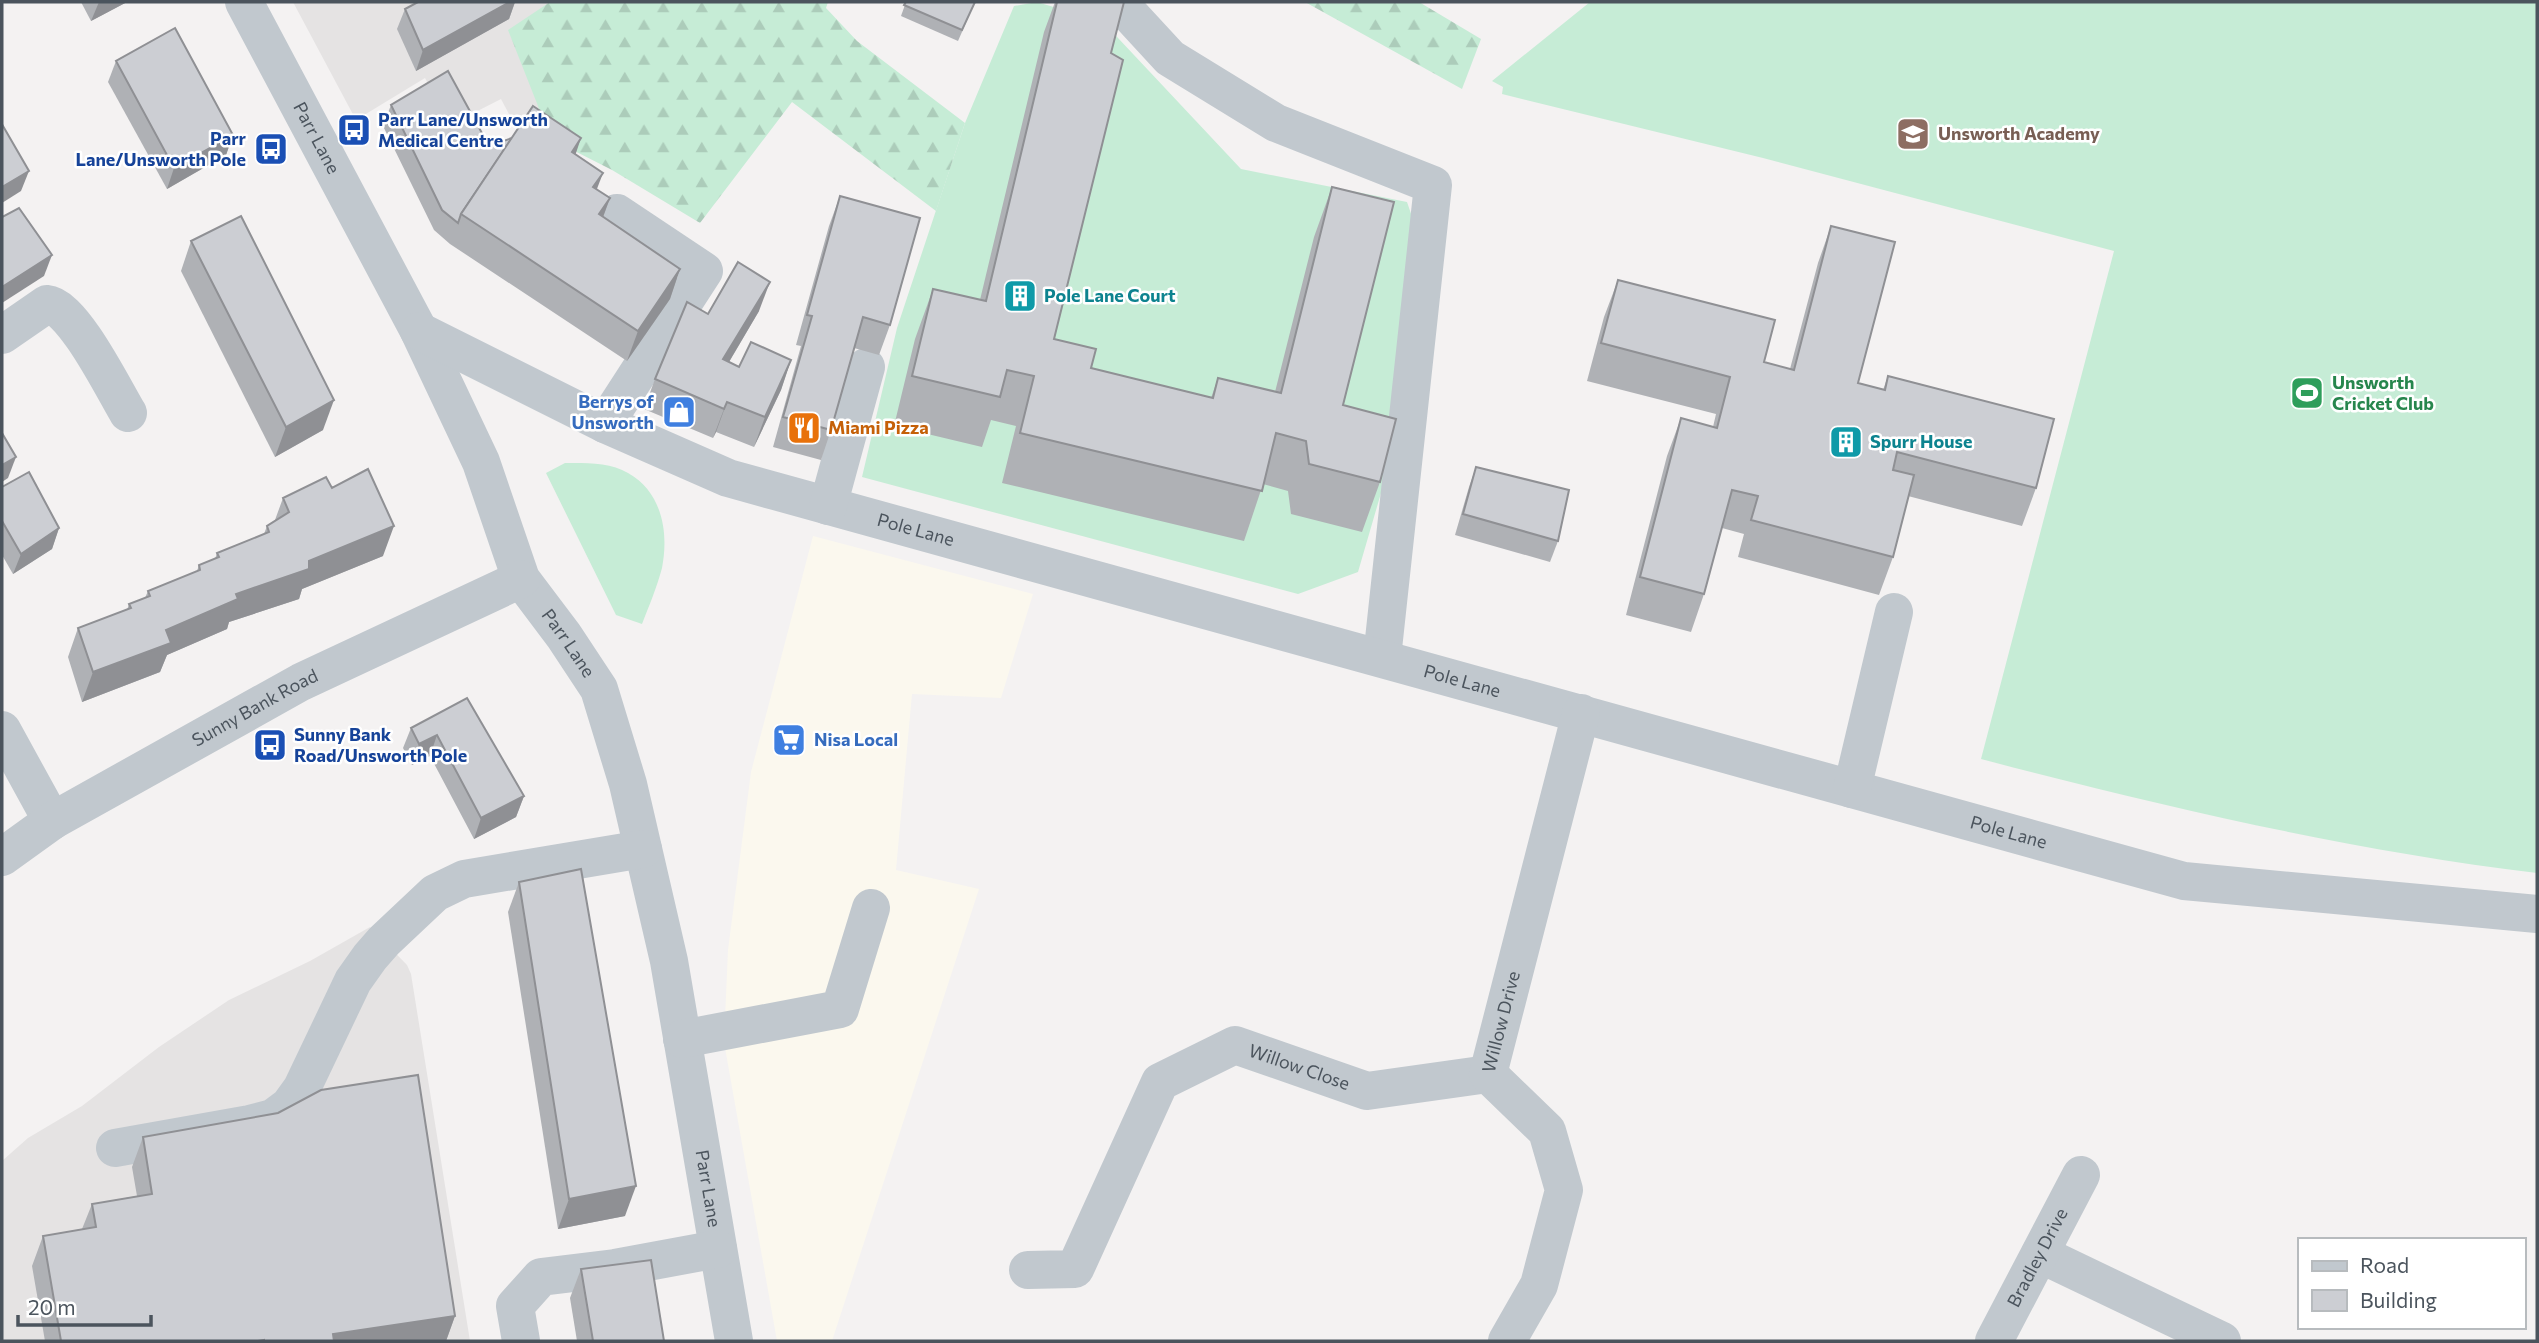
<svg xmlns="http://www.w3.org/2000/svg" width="2539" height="1343" font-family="Commissioner,sans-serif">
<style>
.commercial{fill:#fbf8ee}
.education{fill:#e5e3e3}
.grass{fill:#c6ecd6}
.forest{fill:url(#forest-firs)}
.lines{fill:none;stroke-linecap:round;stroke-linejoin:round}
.minor{stroke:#c1c8ce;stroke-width:38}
.wall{fill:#afb1b5}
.shaded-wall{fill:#8f9094}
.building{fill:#ccced3;stroke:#8f9094;stroke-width:2}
.labels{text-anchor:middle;stroke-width:5;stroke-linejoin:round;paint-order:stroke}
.transit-label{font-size:18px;font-weight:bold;fill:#164399;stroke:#fff;text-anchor:start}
.education-label{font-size:18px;font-weight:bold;fill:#785e54;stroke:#fff;text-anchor:start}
.street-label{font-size:18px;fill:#4b545d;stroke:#fff}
.culture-label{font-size:18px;font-weight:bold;fill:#0d838f;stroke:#fff;text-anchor:start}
.leisure-label{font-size:18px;font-weight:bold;fill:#27864d;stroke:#fff;text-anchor:start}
.shop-label{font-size:18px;font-weight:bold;fill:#366cbe;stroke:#fff;text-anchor:end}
.food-label{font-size:18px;font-weight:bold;fill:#c56008;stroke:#fff;text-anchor:start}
</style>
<defs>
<pattern id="forest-firs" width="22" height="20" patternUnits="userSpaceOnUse" patternTransform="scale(1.75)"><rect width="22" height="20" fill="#c6ecd6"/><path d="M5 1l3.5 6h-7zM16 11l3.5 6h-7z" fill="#acccba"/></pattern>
</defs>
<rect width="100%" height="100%" fill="#f4f2f2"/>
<polygon class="commercial" points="813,536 1033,594 1001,698 912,694 896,870 979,889 832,1341 777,1341 724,1042 728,950 751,772"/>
<g class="education">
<polygon points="293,2 648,2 556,83 520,135 501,99 450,125 425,78 356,120"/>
<polygon points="370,927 407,965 411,974 470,1341 2,1341 2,1161 28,1138 82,1106 159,1047 229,1000 310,961"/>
</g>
<g class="grass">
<polygon points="1037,2 1103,22 1241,169 1407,202 1421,243 1381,493 1358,572 1298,594 862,477 897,328 965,123 1014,6"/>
<path d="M1590,2H2537V873C2349,850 2164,807 1981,759L2114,251L1763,158L1502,94L1503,87L1492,81Z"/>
<path d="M565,463C585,463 610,462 628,473C662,492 669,532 662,568C657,587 649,606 642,624L616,615L546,473Z"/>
</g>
<g class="forest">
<polygon points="550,2 828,2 826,8 857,41 965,123 936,211 792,102 700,223 612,170 551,139 508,30"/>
<polygon points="1305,2 1419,2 1481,39 1462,89"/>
</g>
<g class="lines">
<g class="minor">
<path id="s1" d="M244,2L419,331L481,462L521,579L564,636L599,689L628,784L669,961L734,1341"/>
<polyline points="1109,2 1123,7 1170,58 1276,123 1433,185 1382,658"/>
<path id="s2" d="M419,331L605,424L728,478L2184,881L2537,914"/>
<path d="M2,335L47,304C73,306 114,390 128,413"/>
<polyline points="605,424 704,271 617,213"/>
<polyline points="828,506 866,367"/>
<polyline points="2,730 52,821"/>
<polyline points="1852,789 1894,612"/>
<path id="s3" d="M2,857L52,821L301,682L521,579"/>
<polyline points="682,1039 840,1009 871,908"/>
<polyline points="115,1148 250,1124 273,1118 289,1106 302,1088 353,981 370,957 384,941 435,893 464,879 643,849"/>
<polyline points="2040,1254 2222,1341"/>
<path id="s4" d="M1028,1270L1075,1269L1160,1082L1235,1045L1367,1091L1488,1074"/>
<polyline points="521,1341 515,1306 541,1277 615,1268 718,1249"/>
<path id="s5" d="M1507,1341L1539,1285L1564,1190L1547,1131L1488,1074L1581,713"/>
<path id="s6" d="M1994,1341L2081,1175"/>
</g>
</g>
<g class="wall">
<polygon points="81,2 127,2 91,21"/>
<polygon points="418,2 515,2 509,19 416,71 397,29 405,9"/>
<polygon points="906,2 975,2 958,41 901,16"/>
<polygon points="1055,2 1124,2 1111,53 1054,339 1091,368 1211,398 1218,378 1275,392 1314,237 1332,187 1343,405 1380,482 1362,532 1291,514 1288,491 1263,484 1244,541 1002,483 1016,426 991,420 982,447 894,426 915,339 933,289 980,300 1044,32"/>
<polygon points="116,61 233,135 226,155 167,189 108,82"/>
<polygon points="391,105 489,146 576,154 597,190 610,198 603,217 680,269 670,299 627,361 450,244 434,230 383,126"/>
<polygon points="840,196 890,325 879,355 854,348 831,430 821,460 773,447 801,346 796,345 829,226"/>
<polygon points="1831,226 1858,383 1883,390 1888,376 2036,488 2022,526 1908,496 1893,557 1879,595 1738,557 1744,534 1722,528 1704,594 1691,632 1626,615 1667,456 1681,418 1713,427 1716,414 1587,381 1604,317 1618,280 1764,362 1790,369 1818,263"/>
<polygon points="191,241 323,430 275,457 181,271"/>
<polygon points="759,311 729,362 739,367 791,360 781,390 754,447 716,432 713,438 644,409 655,379 708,314"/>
<polygon points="1476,467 1558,541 1550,562 1455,535 1469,487"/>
<polygon points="2,487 59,528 52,549 13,574 2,555"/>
<polygon points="332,488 383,556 302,589 299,599 229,622 227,629 167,655 160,672 82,702 68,657 78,628 127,610 129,604 145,598 148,591 197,571 199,565 215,559 217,553 264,534 267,526 275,520 283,498"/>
<polygon points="467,698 524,796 516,817 474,839 430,756 412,765 403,748 411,728"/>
<polygon points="519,882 625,1216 558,1229 508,912"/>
<polygon points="143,1137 455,1316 446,1341 45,1341 32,1266 43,1236 82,1229 92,1204 137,1196 132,1167"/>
<polygon points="581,1269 664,1341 577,1341 570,1298"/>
</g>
<g class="shaded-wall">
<polygon points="99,2 127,2 91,21"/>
<polygon points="510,2 515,2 509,19 416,71 423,50"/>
<polygon points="233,135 226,155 167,189 174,168"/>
<polygon points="581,138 571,168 572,152"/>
<polygon points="29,171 21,191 2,203 2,187"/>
<polygon points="603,173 592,202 593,187"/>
<polygon points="610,198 599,228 599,214"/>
<polygon points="52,255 44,276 2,303 2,287"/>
<polygon points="680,269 670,299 627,361 638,331"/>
<polygon points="770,282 759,311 713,389 723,359"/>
<polygon points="791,360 781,390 754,447 765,417"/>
<polygon points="334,400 323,430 275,457 286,427"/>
<polygon points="727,402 716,432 713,438 724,409"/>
<polygon points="16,457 8,478 2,482 2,465"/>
<polygon points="394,526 383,556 302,589 299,599 229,622 227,629 167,655 160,672 82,702 93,672 166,630 236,594 309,561"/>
<polygon points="59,528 52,549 13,574 21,554"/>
<polygon points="437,735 430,756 412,765 419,744"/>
<polygon points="524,796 516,817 474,839 481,818"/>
<polygon points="636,1186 625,1216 558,1229 569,1199"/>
<polygon points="455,1316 446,1341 331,1341 333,1334"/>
</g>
<g class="building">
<polygon points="418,2 510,2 423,50 405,9"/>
<polygon points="906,2 975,2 962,30 904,5"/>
<polygon points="1057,2 1124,2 1111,53 1123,60 1054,339 1096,349 1091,368 1213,398 1218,378 1281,393 1332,187 1394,202 1343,405 1396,419 1380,482 1309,464 1306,441 1276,433 1262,491 1020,433 1034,376 1007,370 1000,397 912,376 933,289 986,301"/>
<polygon points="175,28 233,135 174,168 116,61"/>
<polygon points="448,71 489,146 512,138 461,214 458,223 442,210 391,105"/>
<polygon points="533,106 581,138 572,152 603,173 593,187 610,198 599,214 680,269 638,331 461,214"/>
<polygon points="3,126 29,171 2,187 2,127"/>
<polygon points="840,196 920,218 890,325 863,317 831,430 783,417 812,316 807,315"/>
<polygon points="19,208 52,255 2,287 2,217"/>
<polygon points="241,216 334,400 286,427 191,241"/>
<polygon points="1831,226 1895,242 1858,383 1885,390 1888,376 2054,419 2036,488 1897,452 1893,470 1914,475 1893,557 1751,520 1758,496 1732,490 1704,594 1640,577 1681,418 1717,428 1730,377 1601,343 1618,280 1775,320 1764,362 1794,370"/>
<polygon points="738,262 770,282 723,359 739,367 751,342 791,360 765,417 727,402 724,409 655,379 687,302 708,314"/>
<polygon points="2,433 16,457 2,465"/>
<polygon points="1476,467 1569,490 1558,541 1463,514"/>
<polygon points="368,469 394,526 309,561 309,569 236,594 238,599 166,630 171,643 93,672 78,628 131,608 129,604 150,596 148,591 200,570 199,565 219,557 217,553 269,532 267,526 289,512 283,498 326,477 332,488"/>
<polygon points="29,472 59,528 21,554 2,521 2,487"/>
<polygon points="467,698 524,796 481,818 437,735 419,744 411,728"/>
<polygon points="581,869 636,1186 569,1199 519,882"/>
<polygon points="418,1075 455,1316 333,1334 334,1341 264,1341 264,1340 258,1341 61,1341 43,1236 96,1227 92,1204 152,1194 143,1137 278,1113 321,1090"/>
<polygon points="651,1260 664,1341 593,1341 581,1269"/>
</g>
<defs>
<symbol id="bus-square" viewBox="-11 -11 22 22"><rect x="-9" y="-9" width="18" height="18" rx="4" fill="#1a4fb4" stroke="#fff"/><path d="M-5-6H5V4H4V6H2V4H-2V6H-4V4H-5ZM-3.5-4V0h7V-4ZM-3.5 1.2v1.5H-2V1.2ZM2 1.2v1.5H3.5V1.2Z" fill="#fff"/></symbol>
<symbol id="school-square" viewBox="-11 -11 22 22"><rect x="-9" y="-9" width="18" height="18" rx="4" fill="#8d6e63" stroke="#fff"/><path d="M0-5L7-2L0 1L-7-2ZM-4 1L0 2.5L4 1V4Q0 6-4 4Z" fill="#fff"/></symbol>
<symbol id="building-square" viewBox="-11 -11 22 22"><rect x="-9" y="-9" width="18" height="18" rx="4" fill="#0f9aa8" stroke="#fff"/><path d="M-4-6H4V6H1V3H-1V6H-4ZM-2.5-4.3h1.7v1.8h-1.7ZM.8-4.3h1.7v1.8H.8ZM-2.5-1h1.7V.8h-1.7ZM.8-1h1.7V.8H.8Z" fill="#fff"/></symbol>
<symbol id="stadium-square" viewBox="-11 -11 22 22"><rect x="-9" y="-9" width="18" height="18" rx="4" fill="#2e9e5b" stroke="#fff"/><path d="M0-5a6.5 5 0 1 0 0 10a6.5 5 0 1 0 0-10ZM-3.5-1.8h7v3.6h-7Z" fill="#fff"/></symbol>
<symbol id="shop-square" viewBox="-11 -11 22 22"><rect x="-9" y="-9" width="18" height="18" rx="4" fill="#3f7fe0" stroke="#fff"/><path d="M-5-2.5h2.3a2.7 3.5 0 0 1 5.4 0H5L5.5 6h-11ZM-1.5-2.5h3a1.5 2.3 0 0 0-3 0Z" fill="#fff"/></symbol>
<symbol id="restaurant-square" viewBox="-11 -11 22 22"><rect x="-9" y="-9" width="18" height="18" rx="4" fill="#e8710a" stroke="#fff"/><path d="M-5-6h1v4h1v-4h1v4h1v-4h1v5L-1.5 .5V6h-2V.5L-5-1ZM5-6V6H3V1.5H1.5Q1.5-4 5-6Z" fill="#fff"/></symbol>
<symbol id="supermarket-square" viewBox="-11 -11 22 22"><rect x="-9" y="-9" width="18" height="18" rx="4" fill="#3f7fe0" stroke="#fff"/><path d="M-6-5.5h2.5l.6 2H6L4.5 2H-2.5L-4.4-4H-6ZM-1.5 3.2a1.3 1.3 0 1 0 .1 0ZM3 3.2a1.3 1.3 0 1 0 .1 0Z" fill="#fff"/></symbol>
</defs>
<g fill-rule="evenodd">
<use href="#bus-square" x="335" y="111" width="38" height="38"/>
<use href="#school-square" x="1894" y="115" width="38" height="38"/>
<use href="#bus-square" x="252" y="130" width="38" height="38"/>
<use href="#building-square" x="1001" y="277" width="38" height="38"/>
<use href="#stadium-square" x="2288" y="374" width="38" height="38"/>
<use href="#shop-square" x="660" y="393" width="38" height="38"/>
<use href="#restaurant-square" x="785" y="409" width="38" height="38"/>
<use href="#building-square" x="1827" y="423" width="38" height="38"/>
<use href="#supermarket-square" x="770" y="721" width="38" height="38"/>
<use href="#bus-square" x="251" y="726" width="38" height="38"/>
</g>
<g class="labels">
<g class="transit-label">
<text x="378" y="126">Parr Lane/Unsworth<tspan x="378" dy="21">Medical Centre</tspan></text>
<text x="246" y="145" text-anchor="end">Parr<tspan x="246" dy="21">Lane/Unsworth Pole</tspan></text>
<text x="294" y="741">Sunny Bank<tspan x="294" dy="21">Road/Unsworth Pole</tspan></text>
</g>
<g class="education-label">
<text x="1938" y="140">Unsworth Academy</text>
</g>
<g class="street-label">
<text dy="6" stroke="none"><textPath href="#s1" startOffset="154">Parr Lane</textPath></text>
<text dy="6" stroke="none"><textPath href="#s2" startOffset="537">Pole Lane</textPath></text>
<text dy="6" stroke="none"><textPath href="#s1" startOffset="721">Parr Lane</textPath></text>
<text dy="6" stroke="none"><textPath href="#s2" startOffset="1104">Pole Lane</textPath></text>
<text dy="6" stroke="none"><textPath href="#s3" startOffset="294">Sunny Bank Road</textPath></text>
<text dy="6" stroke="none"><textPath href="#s2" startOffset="1671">Pole Lane</textPath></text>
<text dy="6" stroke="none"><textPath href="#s5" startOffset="360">Willow Drive</textPath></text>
<text dy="6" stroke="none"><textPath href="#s4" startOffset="404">Willow Close</textPath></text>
<text dy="6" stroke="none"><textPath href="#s1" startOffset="1288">Parr Lane</textPath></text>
<text dy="6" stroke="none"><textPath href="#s6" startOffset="94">Bradley Drive</textPath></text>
</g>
<g class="culture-label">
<text x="1044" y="302">Pole Lane Court</text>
<text x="1870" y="448">Spurr House</text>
</g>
<g class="leisure-label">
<text x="2332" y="389">Unsworth<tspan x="2332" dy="21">Cricket Club</tspan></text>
</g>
<g class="shop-label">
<text x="654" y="408">Berrys of<tspan x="654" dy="21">Unsworth</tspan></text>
<text x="814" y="746" text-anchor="start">Nisa Local</text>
</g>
<g class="food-label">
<text x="828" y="434">Miami Pizza</text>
</g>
</g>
<rect width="2539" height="1343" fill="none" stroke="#4b545d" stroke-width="7"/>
<rect x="2298" y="1238" width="228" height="91" fill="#ffffff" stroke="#b7bbbe" stroke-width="2"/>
<rect x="2312" y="1261" width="35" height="10" fill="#c1c8ce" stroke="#b7bbbe" stroke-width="2"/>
<text x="2360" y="1273" font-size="21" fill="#4b545d">Road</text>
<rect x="2312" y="1290" width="35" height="21" fill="#ccced3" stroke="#b7bbbe" stroke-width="2"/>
<text x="2360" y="1308" font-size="21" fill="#4b545d">Building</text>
<path d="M18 1315v10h133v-10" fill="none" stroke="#4b545d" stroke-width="3.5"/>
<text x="28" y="1315" font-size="21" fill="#4b545d" stroke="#ffffff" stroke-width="5" paint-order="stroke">20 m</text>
</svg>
